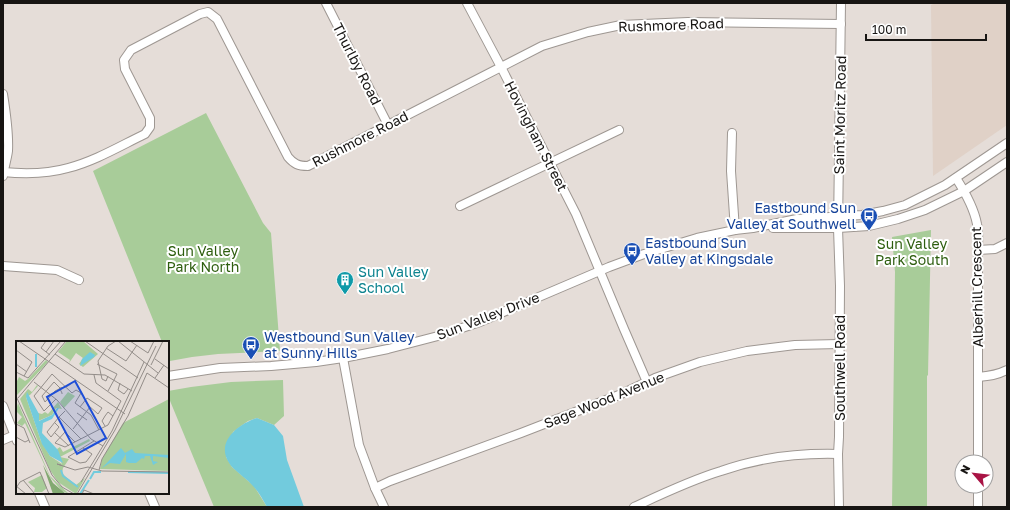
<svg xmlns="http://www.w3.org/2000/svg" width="1010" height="510" font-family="'Golos Text',sans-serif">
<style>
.built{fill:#e0d1c7}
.green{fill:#a8cc99}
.water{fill:#72cbdd}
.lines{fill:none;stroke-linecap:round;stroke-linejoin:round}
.minor-casing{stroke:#9e9792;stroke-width:10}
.minor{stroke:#fff;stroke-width:8}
.labels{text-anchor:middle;stroke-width:4;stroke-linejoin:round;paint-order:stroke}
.street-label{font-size:14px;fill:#171513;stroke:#fff}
.transit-label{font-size:14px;fill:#164399;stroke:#fff;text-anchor:start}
.park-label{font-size:14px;fill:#2e5e0f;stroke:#fff}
.culture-label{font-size:14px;fill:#0d838f;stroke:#fff;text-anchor:start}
.inset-river{fill:none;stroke:#72cbdd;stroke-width:2}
.inset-road{fill:none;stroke:#938d89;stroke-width:1}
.view{fill:#1d4ed8;fill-opacity:0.15;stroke:#1d4ed8;stroke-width:2}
.inset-edge{fill:none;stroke:#171513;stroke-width:2}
</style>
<rect width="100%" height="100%" fill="#e5ddd8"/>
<polygon class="built" points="935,3 1007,3 1007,125 933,176 931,5"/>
<g class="green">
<polygon points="206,113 263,223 271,233 280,351 218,354 192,357 170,361 168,356 168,342 162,342 93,171"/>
<polygon points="931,230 928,375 927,376 927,507 892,507 895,272 892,237"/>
<polygon points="283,380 284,416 274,425 257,418 248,421 241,426 233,432 226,457 232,467 254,486 267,507 214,507 168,396 168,391 191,387 231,382"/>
</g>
<path class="water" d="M257,418L274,425L283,436L287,460L304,507H267C263,500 259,492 253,486C247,479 239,474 233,468C212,445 236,425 257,418Z"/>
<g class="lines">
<defs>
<g id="minor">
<polyline points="326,3 388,125"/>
<polyline points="467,3 501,67 576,214 624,329 647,382"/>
<path d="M3,94C6,113 9,132 8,151C7,159 4,168 3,176"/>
<polyline points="732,133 731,171 735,230"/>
<path d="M3,172C24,174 47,174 68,168C95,161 120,146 145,134L150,127V118L125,69L124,60L131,50L200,14L208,12L217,19L288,157C294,164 298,166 308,166L542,46L588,32L621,25L688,22L841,24"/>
<path d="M956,178C965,192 974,208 977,224C979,232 978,242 978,250V462"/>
<polyline points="460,206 619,130"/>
<polyline points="773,228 838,228 869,226 898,219 925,210 964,191 1007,162"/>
<polyline points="978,250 995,249 1007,243"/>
<polyline points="3,266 57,270 79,280"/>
<polyline points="343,358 359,445 375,488 384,507"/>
<polyline points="168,376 220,368 271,366 316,362 343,358 388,349 438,336 480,322 609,267 644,254 697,238 735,230 753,228 797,219 862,215 883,211 905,205 945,185 1007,143"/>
<path d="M978,377C989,376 997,375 1007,370"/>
<polyline points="3,406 17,441"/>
<polyline points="3,440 17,434"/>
<polyline points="978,486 978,507"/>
<polyline points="375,488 390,481 521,433 619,395 655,378 700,362 747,351 795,345 839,344"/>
<polyline points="39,493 45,507"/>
<polyline points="149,493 155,507"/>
<path d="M634,507C662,494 691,480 721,471C758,458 799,453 838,454"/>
<polyline points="839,507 838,454 839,437 840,286 838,228 841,3"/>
</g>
</defs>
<use href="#minor" class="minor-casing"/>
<use href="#minor" class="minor"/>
</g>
<defs>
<symbol id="bus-pin" viewBox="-11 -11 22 30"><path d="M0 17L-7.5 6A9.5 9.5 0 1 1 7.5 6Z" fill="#1a4fb4" stroke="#fff"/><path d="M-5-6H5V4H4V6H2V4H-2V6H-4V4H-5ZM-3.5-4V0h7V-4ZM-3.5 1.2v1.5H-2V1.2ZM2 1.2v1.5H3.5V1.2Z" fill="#fff"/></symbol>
<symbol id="building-pin" viewBox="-11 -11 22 30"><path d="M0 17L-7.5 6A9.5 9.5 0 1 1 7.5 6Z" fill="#0f9aa8" stroke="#fff"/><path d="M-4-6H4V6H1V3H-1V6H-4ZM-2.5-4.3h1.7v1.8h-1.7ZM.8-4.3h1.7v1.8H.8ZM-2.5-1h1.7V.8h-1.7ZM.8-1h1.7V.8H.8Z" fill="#fff"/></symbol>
</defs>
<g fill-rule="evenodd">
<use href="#bus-pin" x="859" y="206" width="20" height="27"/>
<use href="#bus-pin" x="622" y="241" width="20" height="27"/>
<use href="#building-pin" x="335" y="270" width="20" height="27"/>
<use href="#bus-pin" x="241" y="335" width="20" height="27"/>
</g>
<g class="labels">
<g class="street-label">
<text transform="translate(671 25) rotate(-2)" y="5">Rushmore Road</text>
<text transform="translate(357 64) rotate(63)" y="5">Thurlby Road</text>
<text transform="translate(840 115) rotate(-89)" y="5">Saint Moritz Road</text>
<text transform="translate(536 136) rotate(63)" y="5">Hovingham Street</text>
<text transform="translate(360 139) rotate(-27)" y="5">Rushmore Road</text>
<text transform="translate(977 287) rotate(-91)" y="5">Alberhill Crescent</text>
<text transform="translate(488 316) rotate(-21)" y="5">Sun Valley Drive</text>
<text transform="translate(840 368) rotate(-90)" y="5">Southwell Road</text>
<text transform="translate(604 400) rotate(-22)" y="5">Sage Wood Avenue</text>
</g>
<g class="transit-label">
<text x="856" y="213" text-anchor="end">Eastbound Sun<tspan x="856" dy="16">Valley at Southwell</tspan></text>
<text x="645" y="248">Eastbound Sun<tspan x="645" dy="16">Valley at Kingsdale</tspan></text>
<text x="264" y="342">Westbound Sun Valley<tspan x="264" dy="16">at Sunny Hills</tspan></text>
</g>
<g class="park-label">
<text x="912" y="249">Sun Valley<tspan x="912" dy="16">Park South</tspan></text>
<text x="203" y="256">Sun Valley<tspan x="203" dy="16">Park North</tspan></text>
</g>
<g class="culture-label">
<text x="358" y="277">Sun Valley<tspan x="358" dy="16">School</tspan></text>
</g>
</g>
<g transform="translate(16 341)">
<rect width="153" height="153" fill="#e5ddd8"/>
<path d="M51,0H67L82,13L67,26L63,23L67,17L60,12L53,22L54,19L42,11ZM30,19L32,21L1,54L0,42L3,36L9,40L12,38ZM21,44L22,45L14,54L10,56L25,100L34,115L46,123L42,114L41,108L44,106L47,111L73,98L74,100L44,116L53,118L47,127L46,132L50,136L60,144L69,137L60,153L42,141L34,129L4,58L12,48L16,51ZM52,51L59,55L48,67L44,61ZM153,58V130L84,128L86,118L107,82ZM42,61L46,68L40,67L36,74L22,80V72L26,73L29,71L32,73ZM2,62L34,135L53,153L46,150L34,136L9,82L6,85L1,82L6,76L0,70ZM26,134L31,147L26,151H18L19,147L12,141Z" fill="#a8cc99"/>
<path d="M27,124L37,142L50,153H37Z" fill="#82a971"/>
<path d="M74,11L79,14L78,16L64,25L66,18ZM11,51L23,73V80L36,74L41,67H43L36,78L27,82L26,92L42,109L47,122L34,115L26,103L10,56ZM105,107L109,112L116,108L119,112L153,114V117L137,115V120L142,121L137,124L134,115H129L128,118L126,117L120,122H113L110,121V113L104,123L94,122L86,127Z" fill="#72cbdd"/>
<path class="inset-river" d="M20,13V26M45,129L47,135L62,146M112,131L153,132M74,138L78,131H85M64,153L73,139"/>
<path class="inset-road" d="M3,0L109,73M30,0L25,7L34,14M69,0L122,37M102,0L142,32M114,0L132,12L138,0M90,7L110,20L121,4M0,9L16,21L8,35M30,11L38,0M39,13L68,33L89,34L116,50M139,18L153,28M0,23L11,31M81,23L101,33L98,39M135,24L147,0M0,31L12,37L45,0M92,35L90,40L86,38L82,20L92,5L100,0M139,37L148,24M18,41L41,59L75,98L87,105M104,42L102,49L108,53L112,48M92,50L98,39M46,53V52L44,48V47L38,41L26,55L29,61L39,50L43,48L44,47L49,46L52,45L56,42M0,55L36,134L46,146L58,153M2,57L50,0M40,58L28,70L18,55L36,33L56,52L60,49L65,52L59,62L75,74L83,89M64,66L71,57L86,67L82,73L73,65M61,72L71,79M43,76L65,98M39,82L43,86L35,96L31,91L43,76L49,70M0,83L8,87L14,102M89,85L86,80L89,75L92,71L97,75M57,88L74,66M39,92L53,105M0,96L9,101L13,99M59,101L49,91L39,102L49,106L92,84L105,60L80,42L78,34M67,107L76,113L70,121L64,122L52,116L78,100M45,124L41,123L59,129L72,126L86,130L153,131M83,129L86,118L112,75L131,32L153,47M7,139L19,153M65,141L96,90L128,21M0,145L10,153M0,147L4,141L24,131L33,153M61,153L99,89L140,5M66,153L68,149L78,153"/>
<path class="view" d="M59,40L90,97L61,113L31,56Z"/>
<rect width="153" height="153" class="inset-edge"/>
</g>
<rect width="1010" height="510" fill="none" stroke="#171513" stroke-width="8"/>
<g transform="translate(974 474) rotate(298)"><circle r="19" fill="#ffffff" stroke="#a2a1a1"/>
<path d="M0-3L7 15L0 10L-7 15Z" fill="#a91445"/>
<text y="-6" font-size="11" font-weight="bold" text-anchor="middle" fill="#171513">N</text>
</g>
<path d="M866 34v6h120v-6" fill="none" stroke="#171513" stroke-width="2"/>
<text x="872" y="34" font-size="12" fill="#171513" stroke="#ffffff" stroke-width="3" paint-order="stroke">100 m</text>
</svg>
